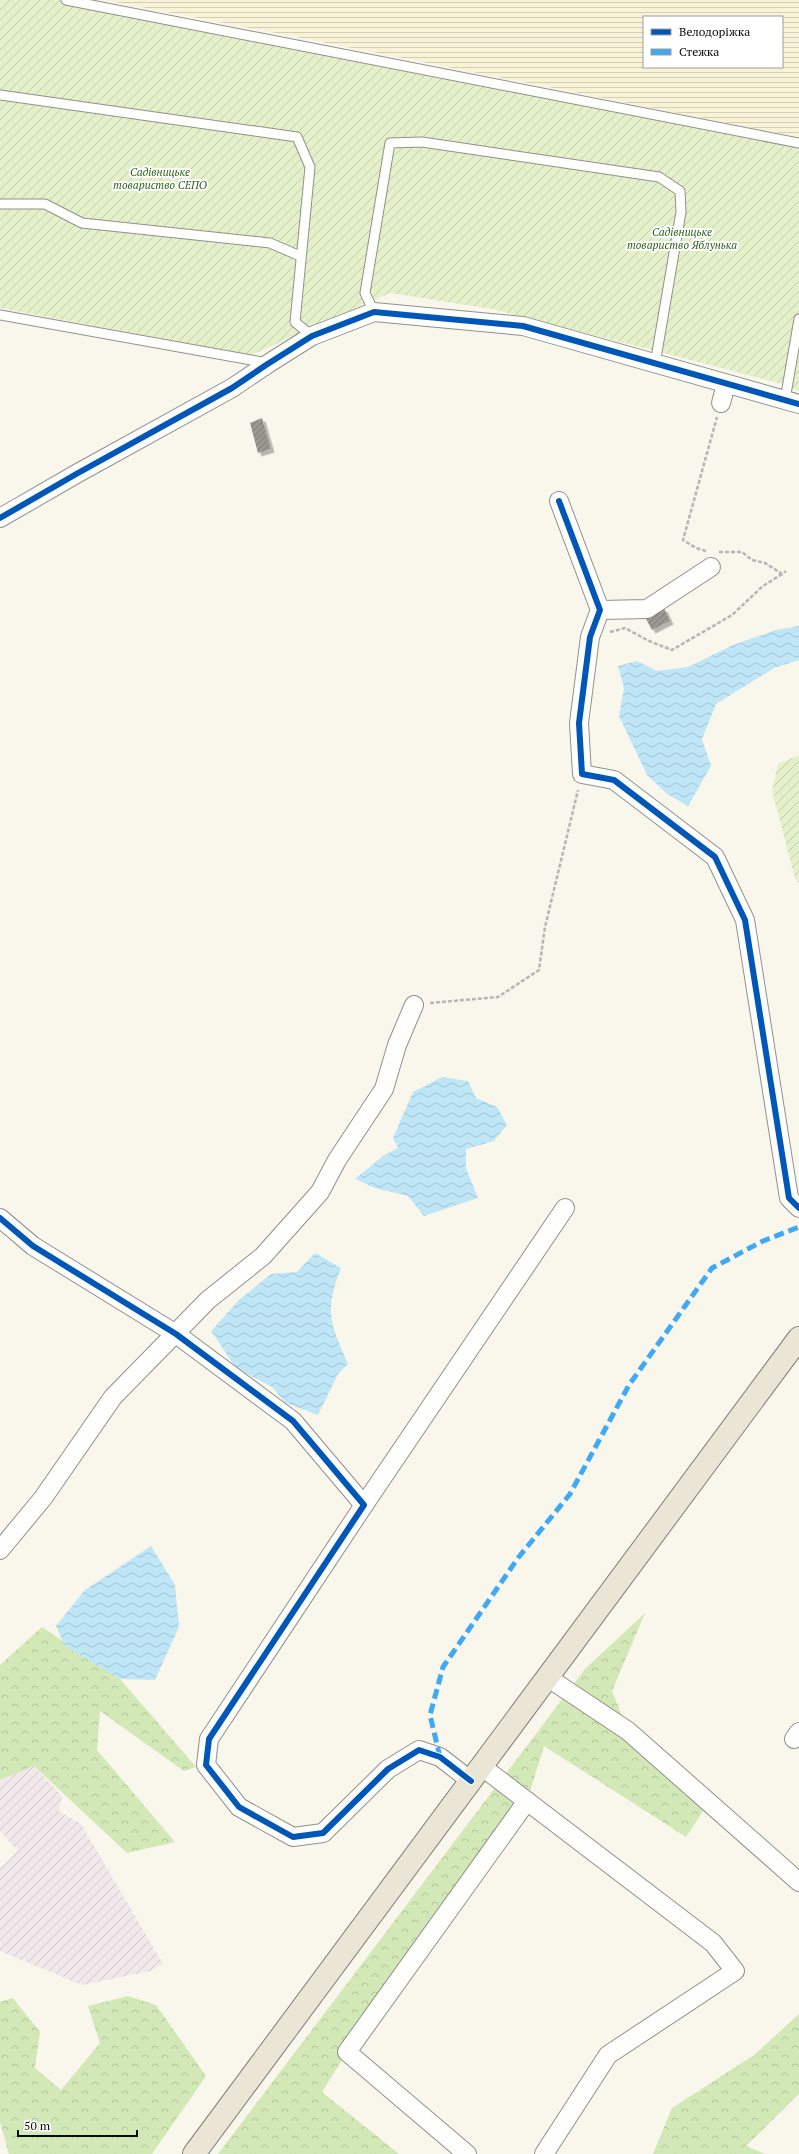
<svg xmlns="http://www.w3.org/2000/svg" width="799" height="2154" font-family="'PT Serif',serif">
<style>
.industrial{fill:url(#industrial-furrows)}
.farmland{fill:url(#farmland-rules);fill-rule:evenodd}
.forest{fill:url(#forest-crowns)}
.garden{fill:url(#garden-furrows)}
.water{fill:url(#water-waves)}
.building{fill:url(#building-hatch);filter:url(#shadow)}
.lines{fill:none;stroke-linecap:round;stroke-linejoin:round}
.service-casing{stroke:#91908b;stroke-width:11}
.minor-casing{stroke:#91908b;stroke-width:20}
.primary-casing{stroke:#7e7d78;stroke-width:24}
.path{stroke:#b6b5b4;stroke-width:2.5;stroke-dasharray:4 2;stroke-linecap:butt}
.service{stroke:#fefefc;stroke-width:9}
.minor{stroke:#fefefc;stroke-width:18}
.primary{stroke:#ebe5d5;stroke-width:22}
.quiet{stroke:#3fa9f5;stroke-width:5;stroke-dasharray:10 5;stroke-linecap:butt}
.cycleway-casing{stroke:#fff;stroke-width:8}
.cycleway{stroke:#0057b8;stroke-width:6}
.labels{text-anchor:middle;stroke-width:4;stroke-linejoin:round;paint-order:stroke}
.park-label{font-size:11px;font-style:italic;fill:#2b6417;stroke:#fff}
</style>
<defs>
<pattern id="industrial-furrows" width="10" height="10" patternUnits="userSpaceOnUse"><rect width="10" height="10" fill="#f0e8eb"/><path d="M-1 1l2-2M0 10L10 0M9 11l2-2" fill="none" stroke="#ccc6c8"/></pattern>
<pattern id="farmland-rules" width="6" height="5" patternUnits="userSpaceOnUse"><rect width="6" height="5" fill="#f8f3d6"/><path d="M0 2.5h6" fill="none" stroke="#d3cfb6"/></pattern>
<pattern id="forest-crowns" width="20" height="18" patternUnits="userSpaceOnUse"><rect width="20" height="18" fill="#d3e8b7"/><path d="M2 6a3 3 0 1 1 6 0M12 15a3 3 0 1 1 6 0" fill="none" stroke="#b4c69c"/></pattern>
<pattern id="garden-furrows" width="10" height="10" patternUnits="userSpaceOnUse"><rect width="10" height="10" fill="#e3f0c9"/><path d="M-1 1l2-2M0 10L10 0M9 11l2-2" fill="none" stroke="#c1ccab"/></pattern>
<pattern id="water-waves" width="16" height="10" patternUnits="userSpaceOnUse"><rect width="16" height="10" fill="#bfe6f6"/><path d="M0 5q4-4 8 0t8 0" fill="none" stroke="#a3c4d2"/></pattern>
<pattern id="building-hatch" width="6" height="6" patternUnits="userSpaceOnUse"><rect width="6" height="6" fill="#9b9893"/><path d="M-1 1l2-2M0 6l6-6M5 7l2-2" fill="none" stroke="#7d7a76"/></pattern>
<filter id="shadow"><feDropShadow dx="3.5" dy="3.5" stdDeviation="0" flood-color="#0004"/></filter>
</defs>
<rect width="100%" height="100%" fill="#f9f6ec"/>
<polygon class="industrial" points="34,1766 62,1796 59,1811 81,1824 163,1964 151,1971 82,1985 0,1951 0,1868 18,1851 0,1831 0,1780"/>
<path class="farmland" d="M105,0H799V137L312,40ZM644,17H782V67H644Z"/>
<g class="forest">
<polygon points="645,1613 612,1691 628,1731 709,1802 686,1837 544,1746 527,1801 347,2052 322,2092 399,2154 218,2154 585,1669"/>
<polygon points="42,1627 120,1679 196,1767 184,1771 100,1711 97,1750 175,1842 127,1853 34,1766 0,1780 0,1665"/>
<polygon points="128,1996 156,2005 206,2076 152,2154 9,2154 0,2122 0,2002 13,1998 40,2032 35,2068 61,2090 100,2043 88,2006"/>
<polygon points="799,2014 799,2094 746,2146 765,2154 653,2154 672,2108 754,2055"/>
</g>
<g class="garden">
<polygon points="0,0 65,0 799,143 799,391 782,384 718,367 492,309 390,293 251,355 0,308"/>
<polygon points="799,755 799,883 795,878 772,791 778,764"/>
</g>
<g class="water">
<polygon points="799,626 799,660 774,668 716,704 702,739 711,766 688,806 667,794 647,775 619,716 624,688 618,666 637,661 657,671 688,667 733,645 776,630"/>
<polygon points="442,1077 468,1081 476,1098 497,1107 507,1125 494,1141 466,1149 466,1168 478,1198 424,1216 408,1196 375,1188 355,1179 383,1156 398,1148 393,1138 413,1092"/>
<path d="M315,1253L341,1268C324,1311 330,1323 348,1364L338,1374L318,1415L286,1403L272,1387L236,1368L211,1331L239,1300L271,1274L297,1272Z"/>
<polygon points="151,1546 175,1585 179,1627 155,1680 120,1679 65,1646 56,1626 85,1590"/>
</g>
<g class="building">
<polygon points="262,418 271,449 258,453 250,423"/>
<polygon points="664,608 670,621 652,630 645,617"/>
</g>
<g class="lines">
<defs>
<g id="service">
<polyline points="66,0 799,143"/>
<polyline points="0,95 297,137 310,167 295,322 312,336"/>
<polyline points="0,204 45,204 82,223 270,243 300,256"/>
<polyline points="374,312 365,293 390,143 422,142 659,177 680,191 681,212 655,364"/>
<polyline points="0,315 268,363"/>
<polyline points="785,400 799,319"/>
</g>
<g id="minor">
<polyline points="721,403 726,384"/>
<polyline points="559,501 600,610 590,637 579,723 582,774 614,780 715,857 745,920 789,1198 799,1208"/>
<polyline points="0,518 78,473 232,388 266,365 312,336 374,312 523,326 799,404"/>
<polyline points="600,610 647,609 711,567"/>
<polyline points="0,1218 33,1246 176,1334 293,1421 364,1505 209,1739 206,1765 239,1807 293,1837 323,1833 388,1769 419,1750 440,1757 471,1781"/>
<polyline points="364,1505 565,1208"/>
<polyline points="0,1550 43,1498 113,1397 208,1300 263,1256 320,1192 337,1160 384,1089 397,1045 414,1005"/>
<polyline points="547,1677 628,1731 799,1882"/>
<polyline points="794,1739 799,1732"/>
<polyline points="481,1766 713,1943 735,1971 608,2055 544,2154"/>
<polyline points="467,2154 347,2052 527,1801"/>
</g>
<polyline id="primary" points="194,2154 799,1338"/>
</defs>
<use href="#service" class="service-casing"/>
<use href="#minor" class="minor-casing"/>
<use href="#primary" class="primary-casing"/>
<g class="path">
<polyline points="706,551 696,548 683,540 717,417"/>
<polyline points="719,552 742,552 752,560 765,563 782,574 786,571"/>
<polyline points="610,632 625,628 649,641 672,650 732,615 763,586 782,574"/>
<polyline points="430,1003 498,997 539,970 545,927 578,790"/>
</g>
<use href="#service" class="service"/>
<use href="#minor" class="minor"/>
<use href="#primary" class="primary"/>
<polyline class="quiet" points="440,1757 430,1715 443,1667 518,1558 570,1494 629,1385 712,1268 763,1241 799,1227"/>
<defs>
<g id="cycleway">
<polyline points="559,501 600,610 590,637 579,723 582,774 614,780 715,857 745,920 789,1198 799,1208"/>
<polyline points="0,518 78,473 232,388 266,365 312,336 374,312 523,326 799,404"/>
<polyline points="0,1218 33,1246 176,1334 293,1421 364,1505 209,1739 206,1765 239,1807 293,1837 323,1833 388,1769 419,1750 440,1757 471,1781"/>
</g>
</defs>
<use href="#cycleway" class="cycleway-casing"/>
<use href="#cycleway" class="cycleway"/>
</g>
<g class="labels">
<g class="park-label">
<text x="160" y="176">Садівницьке<tspan x="160" dy="13">товариство СЕПО</tspan></text>
<text x="682" y="236">Садівницьке<tspan x="682" dy="13">товариство Яблунька</tspan></text>
</g>
</g>
<rect x="643" y="16" width="140" height="52" fill="#ffffff" stroke="#9d9d9d"/>
<rect x="651" y="29" width="20" height="6" fill="#0057b8" stroke="#9d9d9d"/>
<text x="679" y="36" font-size="12" fill="#090909">Велодоріжка</text>
<rect x="651" y="49" width="20" height="6" fill="#3fa9f5" stroke="#9d9d9d"/>
<text x="679" y="56" font-size="12" fill="#090909">Стежка</text>
<path d="M18 2130v6h119v-6" fill="none" stroke="#090909" stroke-width="2"/>
<text x="24" y="2130" font-size="12" fill="#090909" stroke="#ffffff" stroke-width="3" paint-order="stroke">50 m</text>
</svg>
